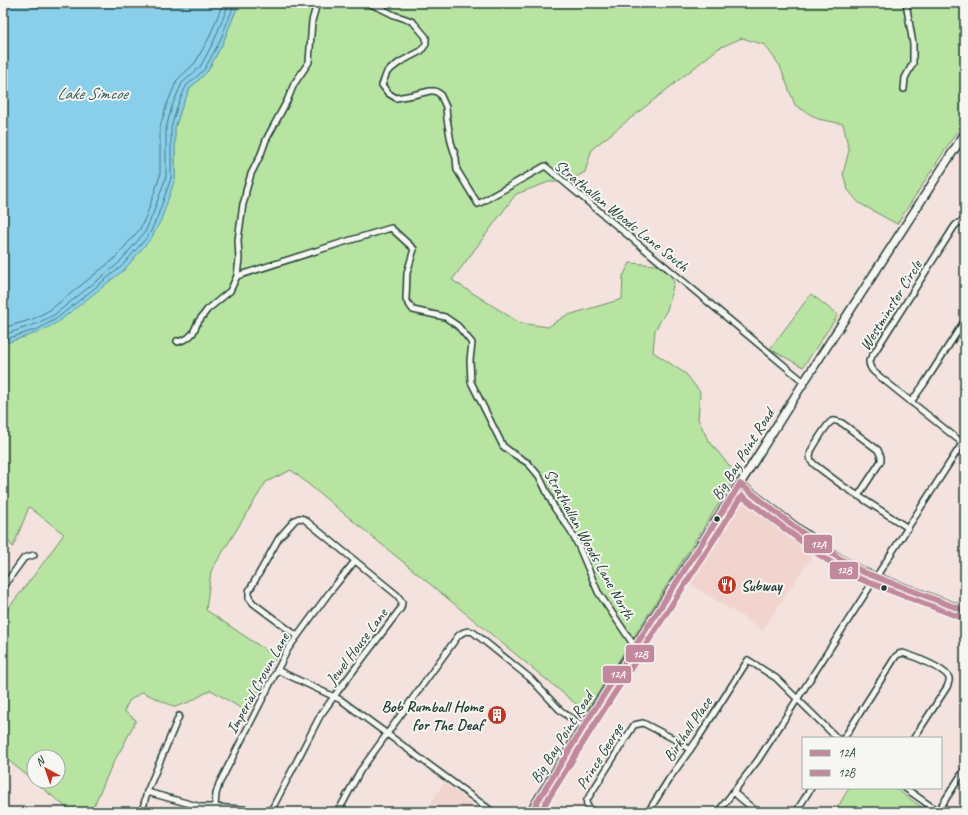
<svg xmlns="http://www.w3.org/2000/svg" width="968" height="815" font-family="Caveat,sans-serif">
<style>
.built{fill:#f1d4ce}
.green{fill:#b8e4a1;stroke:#6c906a;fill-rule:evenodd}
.water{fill:#89cfea;stroke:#5f95a1}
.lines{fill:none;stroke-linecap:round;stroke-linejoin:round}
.shore{stroke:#49777d;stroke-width:1}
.street-casing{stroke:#1f3d34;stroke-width:8}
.secondary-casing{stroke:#1f3d34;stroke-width:10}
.primary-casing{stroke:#1f3d34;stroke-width:11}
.street{stroke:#f6f6f2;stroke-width:5}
.secondary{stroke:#f6f6f2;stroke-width:7}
.primary{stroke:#fddf80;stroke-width:8}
.bus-1-casing{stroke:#f6f6f2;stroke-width:9}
.bus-2-casing{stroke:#f6f6f2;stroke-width:9}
.bus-1{stroke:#c2889c;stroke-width:6}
.bus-2{stroke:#c2889c;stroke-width:6}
.bus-dot{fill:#1f3d34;stroke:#f6f6f2;stroke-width:1.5}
.labels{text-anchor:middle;stroke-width:4;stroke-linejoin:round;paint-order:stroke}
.street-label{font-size:16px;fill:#1f3d34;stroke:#f6f6f2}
.poi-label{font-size:16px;font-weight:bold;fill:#1f3d34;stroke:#f6f6f2;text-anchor:start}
.water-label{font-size:17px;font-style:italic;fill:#345a58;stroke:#f6f6f2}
.line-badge{stroke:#f6f6f2;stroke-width:1.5}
.badge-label{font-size:11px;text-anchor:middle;font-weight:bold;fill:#fff}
</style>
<rect width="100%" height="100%" fill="#f3e2dd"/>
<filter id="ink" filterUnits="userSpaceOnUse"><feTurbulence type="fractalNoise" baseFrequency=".025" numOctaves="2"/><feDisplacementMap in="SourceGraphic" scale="8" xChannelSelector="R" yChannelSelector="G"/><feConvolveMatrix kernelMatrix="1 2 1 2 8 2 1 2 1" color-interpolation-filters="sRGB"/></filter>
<g filter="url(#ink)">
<g class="built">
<polygon points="743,499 815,553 801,572 763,630 689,583"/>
<polygon points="444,783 467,801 481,812 425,812"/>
</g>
<g class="green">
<path d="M239,3H965V119L897,224L859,203L848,190L843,174L849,150L843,124L818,119L795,105L780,66L765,45L742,38L719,48L592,149L585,172L567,182H549L516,194L452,280L520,323L548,327L565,316L622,299L623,276L630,263L656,265L667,270L674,282L667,310L655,330L653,352L686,374L700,392L698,419L708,440L737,475L586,712L291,470L266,482L211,571L206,610L276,657L247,712L211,690L189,702L175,707L142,692L129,701L124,711L136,720L123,746L114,761L91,812H72L3,756V615L38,570L64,534L29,507L13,547L3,535V344L39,332L175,179V128L181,109L190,88L207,72L222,45ZM34,757H58V781H34Z"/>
<polygon points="811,294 838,315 803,367 770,349"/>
<polygon points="849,788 895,788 928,812 835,812"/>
</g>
<polygon class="water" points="3,3 239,3 222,45 207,72 190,88 181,109 175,128 175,179 161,220 152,237 124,270 58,322 39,332 3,344"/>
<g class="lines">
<g class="shore">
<polyline points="3,328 33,319 50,310 114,259 140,229 147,214 160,176 160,127 167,104 177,80 195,63 209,38 223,3"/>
<polyline points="3,335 36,324 54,315 118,264 145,232 152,216 166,177 166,128 172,106 182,83 200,67 214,41 229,3"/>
<polyline points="3,340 38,329 56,319 121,267 149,235 157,218 171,178 171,128 177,107 186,86 204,70 219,43 235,3"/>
</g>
<defs>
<g id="street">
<polyline points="368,3 382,9 394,15 406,19 413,22 426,37 426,44 421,51 400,62 387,72 382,85 388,93 396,98 413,95 430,91 435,91 440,94 446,107 447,119 451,142 456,158 457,170 478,204 545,166 804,382"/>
<polyline points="382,9 385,3"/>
<polyline points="904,89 905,78 913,63 913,44 906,3"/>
<path d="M965,222C960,221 957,223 954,227L869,361C869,366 871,369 874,372L965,445"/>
<polyline points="237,276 341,243 391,228 414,249 407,273 406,300 413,310 445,317 458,326 472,343 470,360 471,382 503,446 512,453 528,463 539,476 555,509 569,528 579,547 598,592 635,647"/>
<polyline points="177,341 178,342 188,338 193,333 198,322 207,310 230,291 237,276 239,259 238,240 243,204 245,198 246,191 251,174 261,154 266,140 287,101 294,84 309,62 312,21 317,3"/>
<polyline points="911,402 924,384 965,320"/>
<path d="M858,496L881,461V457L878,450L842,423C839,422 836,420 832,421C827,424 815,444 811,451L810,457L811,461L815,465L843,486L908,528"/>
<polyline points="3,587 24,558 34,555"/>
<polyline points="277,670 341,700 493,812"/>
<path d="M844,738L896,656L899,654L903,653C913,656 945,668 949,678C950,681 948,684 947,687L914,738"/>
<polyline points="905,788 939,812"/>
<polyline points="147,792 201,807 215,807 265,811 270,810 273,807 320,716 338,691 401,608 402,602 397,595 304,519 299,518 295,520 279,538 249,591 249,598 253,603 297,636"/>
<polyline points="733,792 757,812"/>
<polyline points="215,807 216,794 219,784 288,649 329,593 355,561"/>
<polyline points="938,811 965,769"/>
<polyline points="142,812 147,792 179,716"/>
<path d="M338,812L360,771L458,636C462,632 467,630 473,632L530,678L559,709L565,714L584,726"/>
<path d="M595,812C590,809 585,806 587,800L634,725L643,723L676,740L690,750"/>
<polyline points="648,812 669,779 697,740 748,660 776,678 837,738"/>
<polyline points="718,812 758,760 965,439"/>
<polyline points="796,812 811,788"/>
</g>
<path id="secondary" d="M965,133L804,382L740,484C761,500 782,517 804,533C823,548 841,561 863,572L965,611"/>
<polyline id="primary" points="531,812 589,718 740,484"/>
</defs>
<use href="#street" class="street-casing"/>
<use href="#secondary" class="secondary-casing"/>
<use href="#primary" class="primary-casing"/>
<use href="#street" class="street"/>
<use href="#secondary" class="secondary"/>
<use href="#primary" class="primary"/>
<defs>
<path id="bus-1" d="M531,812L589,718L740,484C779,514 819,549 863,572L965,611"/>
<polyline id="bus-2" points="540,812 596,722 742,496 821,556 843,570 860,579 962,618"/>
</defs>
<use href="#bus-1" class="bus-1-casing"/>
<use href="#bus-2" class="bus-2-casing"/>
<use href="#bus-1" class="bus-1"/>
<use href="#bus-2" class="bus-2"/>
</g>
</g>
<defs>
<symbol id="restaurant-disc" viewBox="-11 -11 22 22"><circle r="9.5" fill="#c8321e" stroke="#f6f6f2"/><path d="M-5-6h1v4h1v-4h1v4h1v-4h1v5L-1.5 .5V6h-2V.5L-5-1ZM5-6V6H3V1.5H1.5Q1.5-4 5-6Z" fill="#fff"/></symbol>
<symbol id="building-disc" viewBox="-11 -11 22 22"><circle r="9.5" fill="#c8321e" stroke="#f6f6f2"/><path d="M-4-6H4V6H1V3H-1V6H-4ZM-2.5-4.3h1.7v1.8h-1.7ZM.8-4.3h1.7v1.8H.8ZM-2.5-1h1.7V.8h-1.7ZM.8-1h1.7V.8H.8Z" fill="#fff"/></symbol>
</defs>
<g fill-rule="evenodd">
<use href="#restaurant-disc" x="716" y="574" width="22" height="22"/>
<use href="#building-disc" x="486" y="704" width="22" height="22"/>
</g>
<g class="bus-dot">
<circle cx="717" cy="519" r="3.5"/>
<circle cx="884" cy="588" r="3.5"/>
</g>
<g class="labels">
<g class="street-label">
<text transform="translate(622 215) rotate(39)" y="6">Strathallan Woods Lane South</text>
<text transform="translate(890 305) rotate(-58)" y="6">Westminster Circle</text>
<text transform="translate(742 454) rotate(-58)" y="6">Big Bay Point Road</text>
<text transform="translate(590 544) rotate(61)" y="6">Strathallan Woods Lane North</text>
<text transform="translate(356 646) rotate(-53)" y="6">Jewel House Lane</text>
<text transform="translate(257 683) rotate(-61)" y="6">Imperial Crown Lane</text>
<text transform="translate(687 729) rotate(-56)" y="6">Birkhall Place</text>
<text transform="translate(561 737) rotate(-58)" y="6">Big Bay Point Road</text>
<text transform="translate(599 756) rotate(-58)" y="6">Prince George</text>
</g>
<g class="poi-label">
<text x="741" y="591">Subway</text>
<text x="483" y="712" text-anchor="end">Bob Rumball Home<tspan x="483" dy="18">for The Deaf</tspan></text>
</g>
<g class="water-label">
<text x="92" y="99">Lake Simcoe</text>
</g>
</g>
<g class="line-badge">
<rect x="803" y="534" width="30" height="20" rx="4" fill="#c2889c"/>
<rect x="829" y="561" width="30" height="19" rx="4" fill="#c2889c"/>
<rect x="625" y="644" width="30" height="19" rx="4" fill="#c2889c"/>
<rect x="602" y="665" width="30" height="19" rx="4" fill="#c2889c"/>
</g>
<g class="badge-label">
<text x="818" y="548">12A</text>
<text x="844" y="574">12B</text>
<text x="640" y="658">12B</text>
<text x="617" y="678">12A</text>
</g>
<rect width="968" height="815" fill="none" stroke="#f6f6f2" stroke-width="16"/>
<rect x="8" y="8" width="952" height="799" fill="none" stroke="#1f3d34" stroke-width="1.5" filter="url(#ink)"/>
<rect x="802" y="737" width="140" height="52" fill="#f6f6f2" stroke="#a0aca6"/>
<rect x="810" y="750" width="20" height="6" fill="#c2889c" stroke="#a0aca6"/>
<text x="838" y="757" font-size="12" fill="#1f3d34">12A</text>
<rect x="810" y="770" width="20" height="6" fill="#c2889c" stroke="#a0aca6"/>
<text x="838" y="777" font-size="12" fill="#1f3d34">12B</text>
<g transform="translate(46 769) rotate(320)"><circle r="19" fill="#f6f6f2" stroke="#a0aca6"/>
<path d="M0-3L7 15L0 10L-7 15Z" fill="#c8321e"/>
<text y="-6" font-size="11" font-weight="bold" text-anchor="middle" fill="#1f3d34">N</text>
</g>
</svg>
